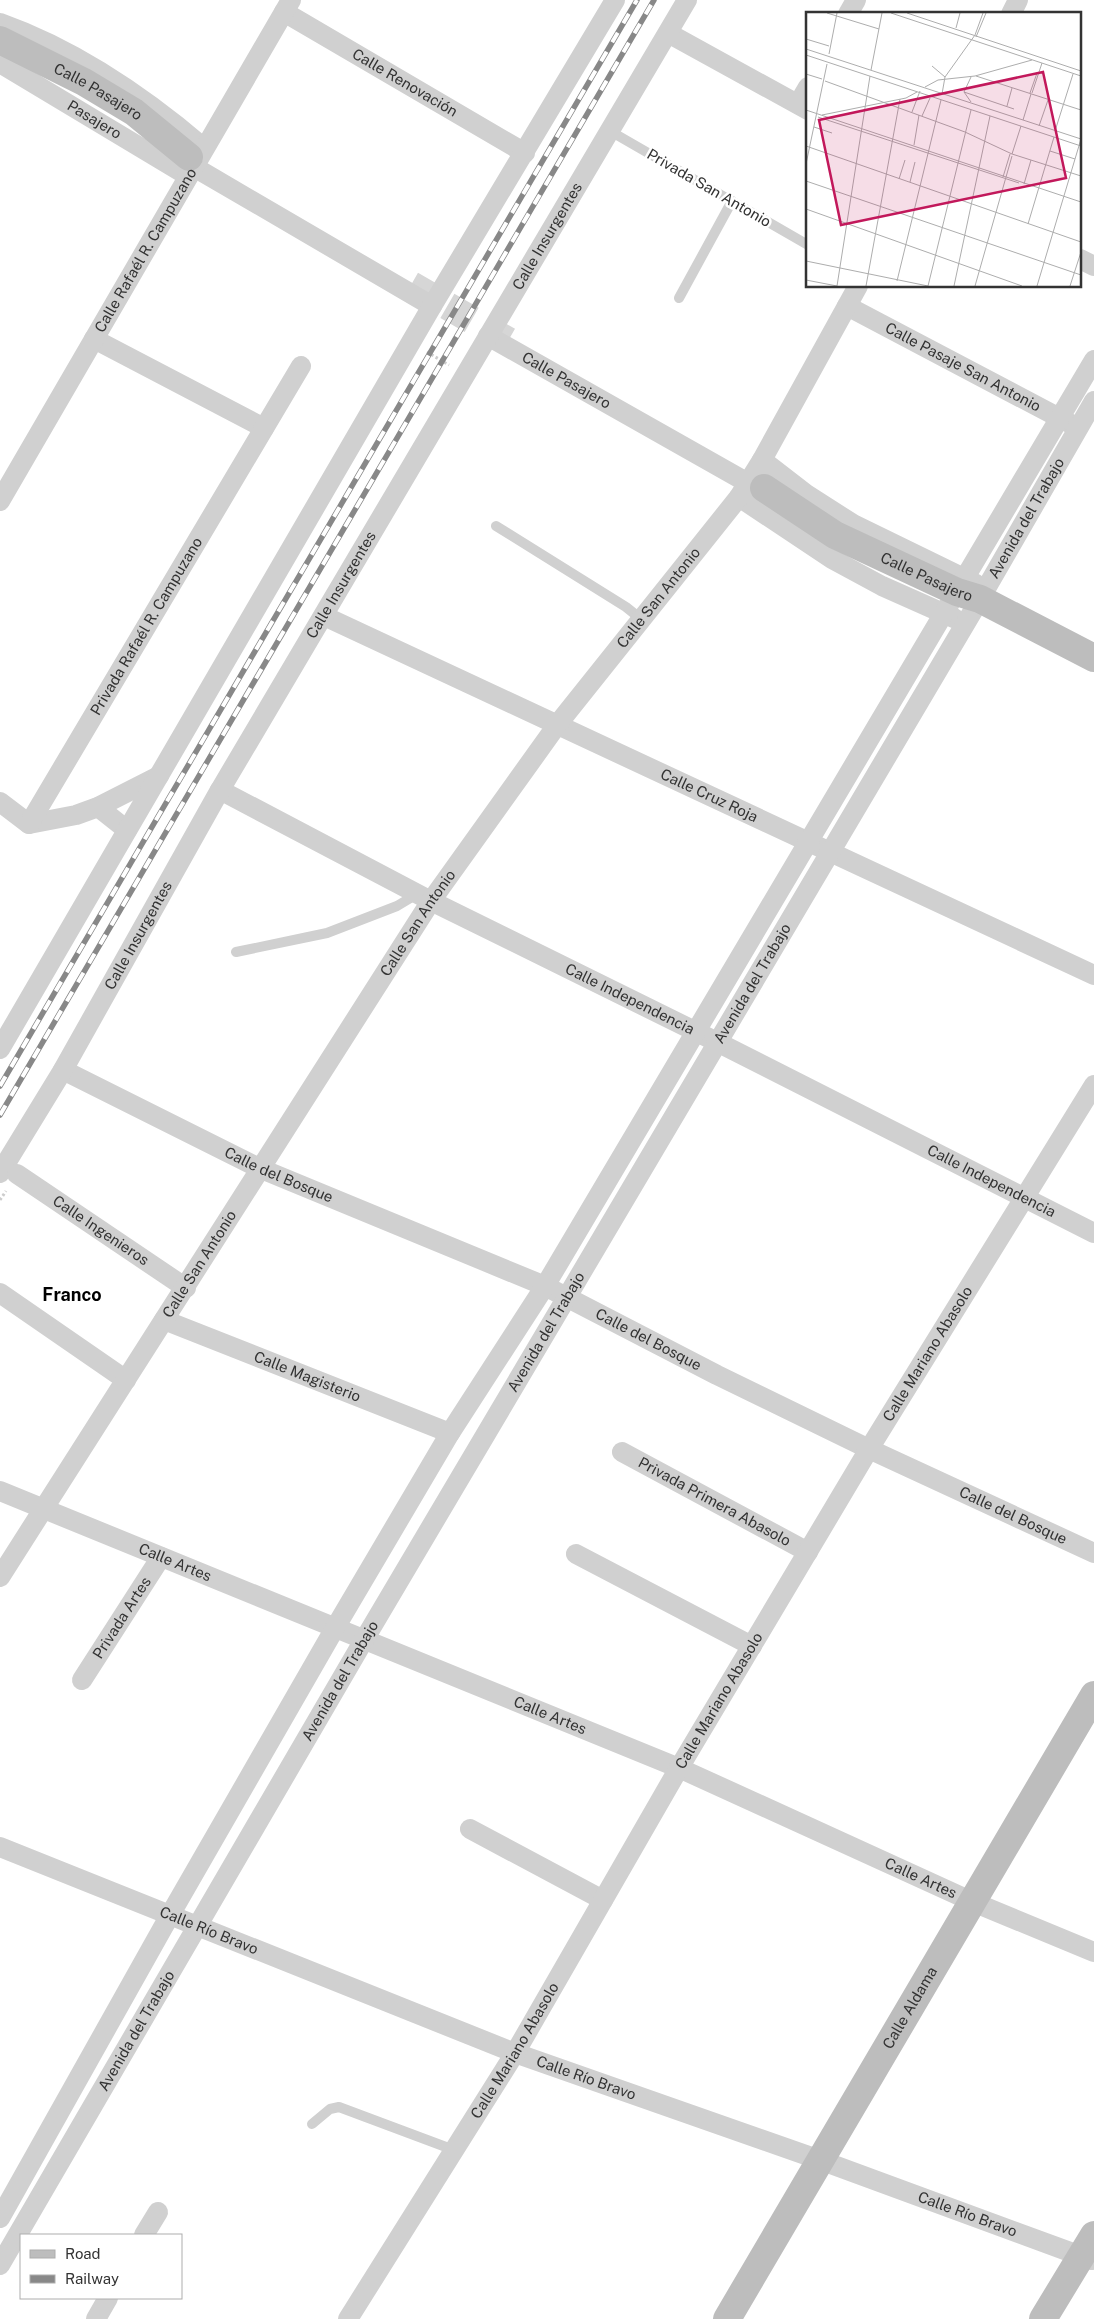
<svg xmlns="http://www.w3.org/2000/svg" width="1094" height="2319" font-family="'Public Sans',sans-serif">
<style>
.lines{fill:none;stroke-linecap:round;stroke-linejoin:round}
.secondary-tunnel{stroke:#d6d6d6;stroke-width:28;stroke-dasharray:28 14;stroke-linecap:butt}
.path{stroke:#cdcdcd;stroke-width:3;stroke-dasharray:2.5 2.5;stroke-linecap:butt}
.lane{stroke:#d0d0d0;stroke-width:10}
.street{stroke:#d0d0d0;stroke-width:20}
.secondary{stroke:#bdbdbd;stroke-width:28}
.rail-casing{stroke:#888;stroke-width:5.5}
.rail{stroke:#fff;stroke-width:4;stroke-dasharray:11;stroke-linecap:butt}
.labels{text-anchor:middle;stroke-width:5;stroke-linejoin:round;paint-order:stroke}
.street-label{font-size:15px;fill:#333;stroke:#fff}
.quarter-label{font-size:18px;font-weight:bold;fill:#000;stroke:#fff}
.inset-road{fill:none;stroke:#adadad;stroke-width:1}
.view{fill:#c2185b;fill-opacity:0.15;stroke:#c2185b;stroke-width:2.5}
.inset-edge{fill:none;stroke:#333;stroke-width:2.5}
</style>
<rect width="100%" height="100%" fill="#fff"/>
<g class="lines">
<polyline class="secondary-tunnel" points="411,285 515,345"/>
<g class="path">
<polyline points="427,352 449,365"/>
<polyline points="0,1200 6,1191"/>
</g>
<g class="lane">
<polyline points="610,131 808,245"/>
<polyline points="679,298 732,201"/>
<polyline points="496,526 626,607 641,619"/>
<polyline points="236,952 327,933 397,906 417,894"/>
<polyline points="312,2124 330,2109 339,2107 454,2150"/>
</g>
<g class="street">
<path id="s1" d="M284,12L525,153"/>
<polyline points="848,14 856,0"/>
<polyline points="1011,14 1018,0"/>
<path d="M0,23C76,50 143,96 204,148"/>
<polyline points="668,33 808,110"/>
<path id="s2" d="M0,63L188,176"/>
<polyline points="798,104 808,87"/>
<polyline points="194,167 432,306"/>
<polyline points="1080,259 1094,266"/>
<path id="s3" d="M847,306L1071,424"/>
<path id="s4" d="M488,336L748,483"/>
<polyline points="94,339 264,428"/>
<polyline points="762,460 806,494 853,524 976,584"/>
<polyline points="739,497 832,559 882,586 954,618"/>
<path id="s5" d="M0,501L291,0"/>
<path id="s6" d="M324,616L1094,975"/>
<path id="s7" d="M220,790L431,901L717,1042L1094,1233"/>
<polyline points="0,802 29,824 76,815 98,807 159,776"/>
<polyline points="98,807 127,830"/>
<path id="s8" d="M29,824L301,366"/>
<polyline points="0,1049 432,306 615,0"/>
<path id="s9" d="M63,1070L259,1168L545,1286L717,1375L869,1449L1094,1553"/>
<path id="s10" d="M0,1173L63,1070L220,790L687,0"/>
<path id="s11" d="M17,1174L186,1288"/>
<polyline points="0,1293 126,1380"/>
<path id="s12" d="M164,1320L450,1433"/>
<path id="s13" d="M622,1452L808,1552"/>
<path id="s14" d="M0,1491L679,1768L973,1902L1094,1952"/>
<polyline points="576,1554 752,1646"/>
<path id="s15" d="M0,1577L431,901L557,725L739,497L762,460L858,286"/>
<path id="s16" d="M82,1680L161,1557"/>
<polyline points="470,1829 603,1900"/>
<path id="s17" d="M0,1847L515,2053L820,2160L1092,2260"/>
<polyline points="0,2218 170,1915 335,1628 450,1433 545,1286 1094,360"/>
<polyline points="144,2235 158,2212"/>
<path id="s18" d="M0,2265L364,1640L980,599L1094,401"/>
<polyline points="96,2319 108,2298"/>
<path id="s19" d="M348,2319L515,2053L679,1768L869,1449L1094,1085"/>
</g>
<g class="secondary">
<path id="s20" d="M0,40L84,82L134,112L189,157"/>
<path id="s21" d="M764,488L835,535L957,592L980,599L1094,658"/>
<path id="s22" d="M727,2319L1094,1695"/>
<polyline points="1043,2319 1094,2235"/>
</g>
<defs>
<g id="rail">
<polyline points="0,1086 637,0"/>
<polyline points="0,1115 654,0"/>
</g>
</defs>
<use href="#rail" class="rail-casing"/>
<use href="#rail" class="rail"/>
</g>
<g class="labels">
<g class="street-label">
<text dy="5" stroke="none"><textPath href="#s1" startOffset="140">Calle Renovación</textPath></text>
<text dy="5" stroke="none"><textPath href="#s20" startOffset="111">Calle Pasajero</textPath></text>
<text dy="5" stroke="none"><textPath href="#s2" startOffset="110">Pasajero</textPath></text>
<text transform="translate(709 188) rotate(30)" y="5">Privada San Antonio</text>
<text dy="5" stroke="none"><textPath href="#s10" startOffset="1085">Calle Insurgentes</textPath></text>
<text dy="5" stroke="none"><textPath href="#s5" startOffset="290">Calle Rafaél R. Campuzano</textPath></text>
<text dy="5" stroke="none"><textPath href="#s3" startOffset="131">Calle Pasaje San Antonio</textPath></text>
<text dy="5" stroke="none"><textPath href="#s4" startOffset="90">Calle Pasajero</textPath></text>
<text dy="5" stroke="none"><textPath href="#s18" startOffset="2026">Avenida del Trabajo</textPath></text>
<text dy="5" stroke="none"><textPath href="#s21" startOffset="186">Calle Pasajero</textPath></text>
<text dy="5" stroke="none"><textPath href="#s10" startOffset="680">Calle Insurgentes</textPath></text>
<text dy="5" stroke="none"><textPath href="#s15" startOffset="1181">Calle San Antonio</textPath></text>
<text dy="5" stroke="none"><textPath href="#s8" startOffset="230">Privada Rafaél R. Campuzano</textPath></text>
<text dy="5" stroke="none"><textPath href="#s6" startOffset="425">Calle Cruz Roja</textPath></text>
<text dy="5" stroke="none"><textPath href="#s15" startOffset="776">Calle San Antonio</textPath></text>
<text dy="5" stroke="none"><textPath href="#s10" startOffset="275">Calle Insurgentes</textPath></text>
<text dy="5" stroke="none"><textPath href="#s18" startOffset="1486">Avenida del Trabajo</textPath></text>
<text dy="5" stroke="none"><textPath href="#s7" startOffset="460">Calle Independencia</textPath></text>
<text dy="5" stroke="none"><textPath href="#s9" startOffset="240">Calle del Bosque</textPath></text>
<text dy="5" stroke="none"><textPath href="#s7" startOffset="865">Calle Independencia</textPath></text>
<text dy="5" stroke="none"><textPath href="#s11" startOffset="101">Calle Ingenieros</textPath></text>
<text dy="5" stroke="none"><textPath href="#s15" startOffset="371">Calle San Antonio</textPath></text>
<text dy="5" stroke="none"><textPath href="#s18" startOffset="1081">Avenida del Trabajo</textPath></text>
<text dy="5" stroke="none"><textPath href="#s9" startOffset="645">Calle del Bosque</textPath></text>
<text dy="5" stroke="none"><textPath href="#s19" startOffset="1126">Calle Mariano Abasolo</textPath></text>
<text dy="5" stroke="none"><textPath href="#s12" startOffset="154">Calle Magisterio</textPath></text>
<text dy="5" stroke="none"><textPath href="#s13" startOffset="105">Privada Primera Abasolo</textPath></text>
<text dy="5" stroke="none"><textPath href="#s9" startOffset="1050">Calle del Bosque</textPath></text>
<text dy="5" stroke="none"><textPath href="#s14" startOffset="189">Calle Artes</textPath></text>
<text dy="5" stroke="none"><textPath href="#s16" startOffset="74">Privada Artes</textPath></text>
<text dy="5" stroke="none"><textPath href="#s18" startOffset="676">Avenida del Trabajo</textPath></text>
<text dy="5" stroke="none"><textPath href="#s19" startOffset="721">Calle Mariano Abasolo</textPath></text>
<text dy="5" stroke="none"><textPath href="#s14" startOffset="594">Calle Artes</textPath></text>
<text dy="5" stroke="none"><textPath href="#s14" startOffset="999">Calle Artes</textPath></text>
<text dy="5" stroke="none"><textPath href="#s17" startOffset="225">Calle Río Bravo</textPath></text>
<text dy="5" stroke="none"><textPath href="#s22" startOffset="361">Calle Aldama</textPath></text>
<text dy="5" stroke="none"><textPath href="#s18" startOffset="271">Avenida del Trabajo</textPath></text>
<text dy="5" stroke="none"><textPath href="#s19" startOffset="316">Calle Mariano Abasolo</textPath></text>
<text dy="5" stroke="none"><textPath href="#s17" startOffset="630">Calle Río Bravo</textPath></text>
<text dy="5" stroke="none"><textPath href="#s17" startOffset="1035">Calle Río Bravo</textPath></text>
</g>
<g class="quarter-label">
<text x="72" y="1301">Franco</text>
</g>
</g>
<g transform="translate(806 12)">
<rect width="275" height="275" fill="#fff"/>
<path class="inset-road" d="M21,1L73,17M85,1L275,64M101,1L275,59M150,16L154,1M170,25L180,1M0,27L23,34M0,37L275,127M23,42L31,1M0,43L275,134M126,54L139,65M65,58L76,1M0,62L16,67M170,64L275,98M165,65L158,80L165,90M19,69L159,120L206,142L275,164M119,75L132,68L169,64L226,48M158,80L208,97M224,81L231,61M226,81L236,51M136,82L139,65L169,23L177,1M201,94L206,76M0,98L275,190M106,100L114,79M16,103L100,86L111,80M116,104L124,86M12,105L213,171M217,108L225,82M233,114L242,88M8,115L26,121M249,119L267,62M108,133L113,103M0,134L275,230M244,139L269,147M206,142L215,114M0,152L21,52M197,165L204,142M93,167L99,148M0,169L275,263M104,170L109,150M218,172L225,148M0,197L216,274M222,212L248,125M0,249L122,274M0,268L31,274M91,269L135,88M31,274L64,64M60,274L94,87M122,274L165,98M148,274L184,104M169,274L206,144M231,274L275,127M264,274L275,240"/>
<path class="view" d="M237,60L260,166L35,213L13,108Z"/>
<rect width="275" height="275" class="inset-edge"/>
</g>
<rect x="20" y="2234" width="162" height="65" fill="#ffffff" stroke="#adadad"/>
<rect x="30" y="2250" width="25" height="8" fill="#bdbdbd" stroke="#adadad"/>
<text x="65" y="2259" font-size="15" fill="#333333">Road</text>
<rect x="30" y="2275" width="25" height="8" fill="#888888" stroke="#adadad"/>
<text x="65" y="2284" font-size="15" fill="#333333">Railway</text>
</svg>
